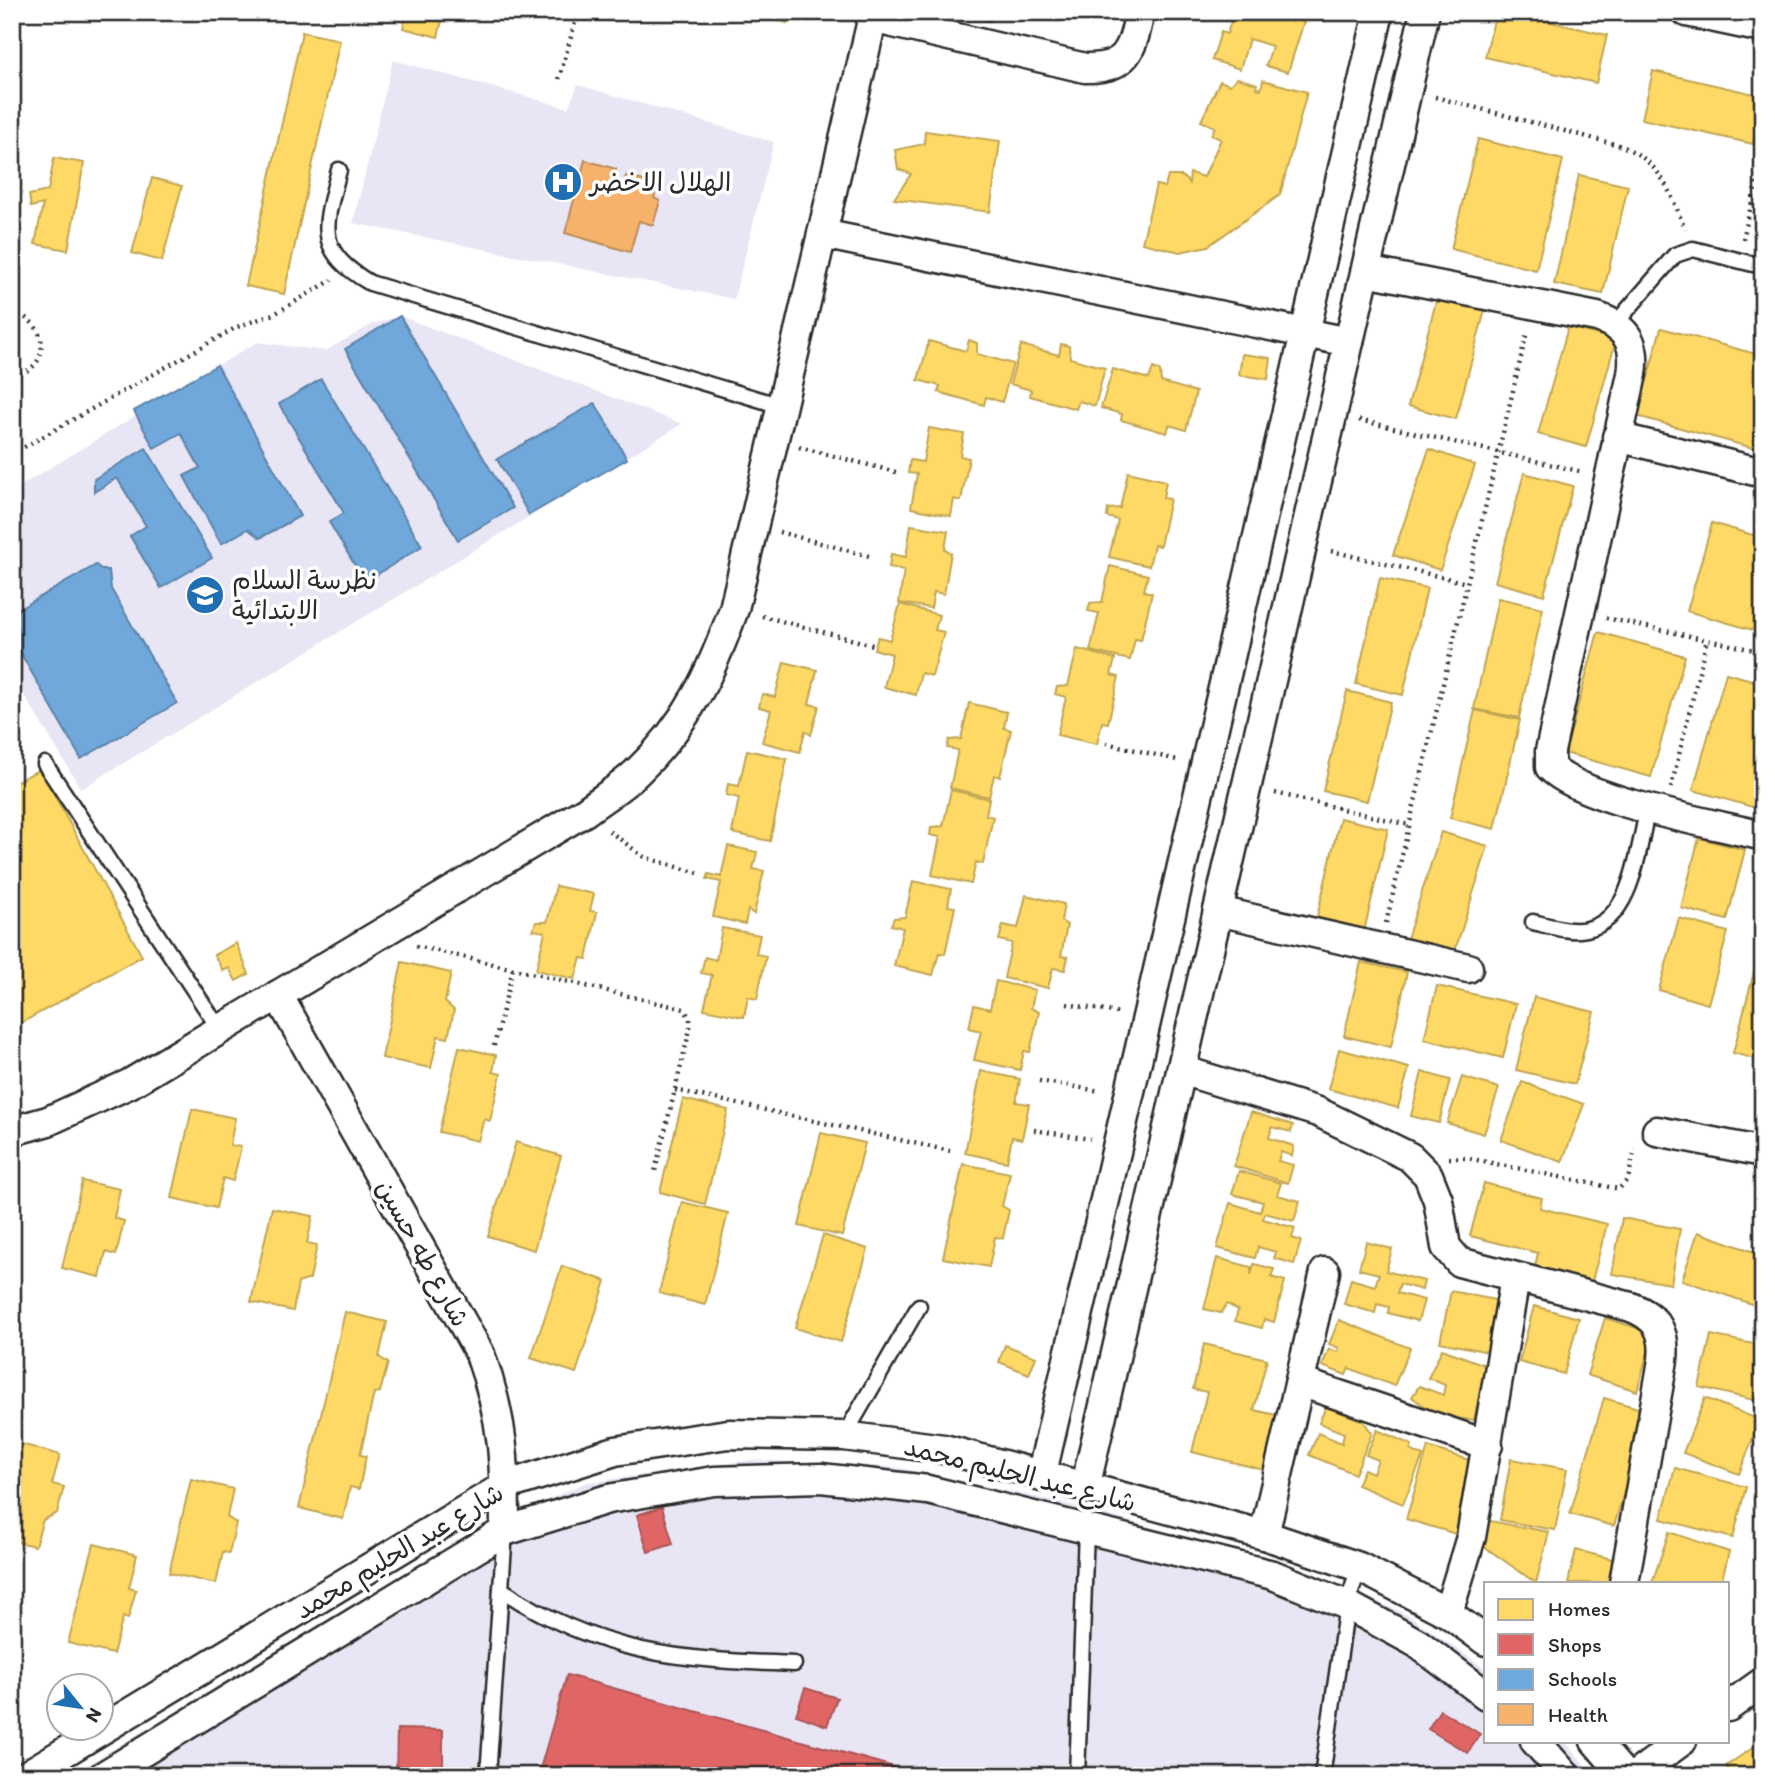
<svg xmlns="http://www.w3.org/2000/svg" width="1775" height="1788" font-family="Itim,'Playpen Sans Arabic',sans-serif">
<style>
.built{fill:#e8e6f5}
.homes{fill:#ffd966;stroke:#bfa554;stroke-width:2}
.shops{fill:#e06666;stroke:#aa5454;stroke-width:2}
.schools{fill:#6fa8dc;stroke:#5b82a7;stroke-width:2}
.health{fill:#f6b26b;stroke:#b98a58;stroke-width:2}
.lines{fill:none;stroke-linecap:round;stroke-linejoin:round}
.lane-casing{stroke:#2b2b2b;stroke-width:19}
.street-casing{stroke:#2b2b2b;stroke-width:33}
.path{stroke:#2b2b2b;stroke-width:4.5;stroke-dasharray:2 5;stroke-linecap:butt}
.lane{stroke:#fff;stroke-width:14}
.street{stroke:#fff;stroke-width:28}
.labels{text-anchor:middle;stroke-width:7;stroke-linejoin:round;paint-order:stroke}
.poi-label{font-size:26px;fill:#2b2b2b;stroke:#fff;text-anchor:start}
.street-label{font-size:26px;fill:#2b2b2b;stroke:#fff}
</style>
<rect width="100%" height="100%" fill="#fff"/>
<filter id="ink" filterUnits="userSpaceOnUse"><feTurbulence type="fractalNoise" baseFrequency=".0143" numOctaves="2"/><feDisplacementMap in="SourceGraphic" scale="14" xChannelSelector="R" yChannelSelector="G"/><feConvolveMatrix kernelMatrix="1 2 1 2 8 2 1 2 1" color-interpolation-filters="sRGB"/></filter>
<g filter="url(#ink)">
<g class="built">
<polygon points="393,60 568,108 578,85 774,142 734,299 353,223"/>
<polygon points="400,316 682,424 81,789 12,675 12,491 257,342 325,351 373,324"/>
<polygon points="751,1460 894,1467 1056,1501 1304,1569 1410,1616 1486,1669 1486,1741 1565,1741 1594,1776 69,1776 447,1547 584,1483"/>
</g>
<g class="homes">
<polygon points="406,12 444,12 438,37 403,28"/>
<polygon points="752,12 790,12 787,23"/>
<polygon points="948,12 992,12 990,21"/>
<polygon points="1234,12 1307,12 1288,72 1266,66 1272,46 1249,39 1240,69 1212,60 1221,32 1227,34"/>
<polygon points="1496,12 1509,12 1607,35 1596,83 1485,57"/>
<polygon points="302,32 340,40 284,294 246,286"/>
<polygon points="1653,71 1763,96 1753,144 1642,119"/>
<polygon points="1237,78 1257,84 1256,88 1261,89 1263,80 1307,92 1280,195 1208,246 1180,252 1142,243 1156,185 1165,187 1168,176 1182,176 1189,183 1190,173 1204,177 1221,139 1211,135 1215,127 1201,121 1220,81 1230,85"/>
<polygon points="925,131 1000,141 990,212 894,199 911,174 898,169 895,150 924,144"/>
<polygon points="1478,139 1563,160 1536,270 1451,249"/>
<polygon points="54,158 84,163 68,250 35,244 43,204 31,207 29,195 48,191"/>
<polygon points="1579,175 1628,186 1603,294 1554,284"/>
<polygon points="152,178 182,186 162,261 132,253"/>
<polygon points="1437,298 1485,310 1456,419 1408,406"/>
<polygon points="1568,327 1616,340 1586,447 1538,434"/>
<polygon points="1661,328 1763,356 1763,439 1760,450 1637,416"/>
<polygon points="969,340 977,343 977,354 1013,364 1002,402 986,397 984,405 938,392 940,386 918,380 929,341 966,351"/>
<polygon points="1061,344 1069,346 1070,358 1105,368 1095,406 1079,401 1076,409 1030,396 1031,390 1010,384 1021,345 1059,355"/>
<polygon points="1242,354 1271,358 1268,379 1239,375"/>
<polygon points="1153,368 1160,371 1161,382 1196,392 1186,430 1169,425 1167,433 1121,420 1122,414 1101,408 1113,369 1149,379"/>
<polygon points="929,428 964,434 960,456 969,458 961,501 954,499 951,516 911,508 917,474 908,473 910,460 923,462"/>
<polygon points="1429,449 1475,465 1440,570 1393,555"/>
<polygon points="1128,472 1166,481 1163,498 1170,499 1160,546 1154,545 1149,566 1109,557 1118,520 1107,517 1108,509 1120,508"/>
<polygon points="1524,473 1573,486 1544,595 1495,582"/>
<polygon points="1712,523 1763,538 1763,633 1687,611"/>
<polygon points="911,525 948,531 945,549 951,553 944,594 934,592 931,608 899,603 904,570 889,567 891,554 906,557"/>
<polygon points="1110,566 1148,575 1144,591 1152,593 1141,640 1135,639 1130,660 1090,651 1099,613 1088,611 1090,603 1102,602"/>
<polygon points="1380,578 1427,588 1403,695 1356,684"/>
<polygon points="1498,598 1543,608 1519,718 1474,709"/>
<polygon points="900,604 939,615 935,630 944,632 932,676 921,673 916,695 884,687 892,654 874,649 878,637 890,640"/>
<polygon points="1598,632 1685,656 1651,777 1565,753"/>
<polygon points="1077,649 1115,659 1111,675 1119,677 1108,723 1102,722 1097,744 1057,735 1066,697 1055,694 1057,687 1068,686"/>
<polygon points="784,662 817,670 809,704 819,706 811,735 805,731 800,752 762,742 771,710 759,707 762,694 775,697"/>
<polygon points="1726,673 1763,683 1763,810 1693,790"/>
<polygon points="1347,691 1391,702 1367,801 1323,791"/>
<polygon points="969,703 1007,712 1004,728 1011,730 1000,777 994,775 989,797 950,788 958,750 947,748 949,740 961,739"/>
<polygon points="1475,710 1520,720 1495,829 1450,818"/>
<polygon points="747,750 787,759 770,841 732,833 739,798 726,795 728,784 739,786"/>
<polygon points="40,769 142,956 12,1028 12,784"/>
<polygon points="951,790 989,799 986,815 993,817 983,864 976,862 971,884 932,875 940,837 930,835 931,827 943,826"/>
<polygon points="1340,818 1388,829 1363,936 1315,925"/>
<polygon points="1441,832 1488,846 1454,954 1407,939"/>
<polygon points="1699,838 1745,850 1727,920 1681,908"/>
<polygon points="728,846 757,852 753,869 764,871 754,914 748,910 745,924 713,917 721,882 707,879 709,874 721,877"/>
<polygon points="913,881 951,889 948,906 955,907 945,954 939,953 933,975 894,966 903,928 891,925 894,918 905,917"/>
<polygon points="556,886 594,894 590,911 597,912 587,959 581,958 575,979 536,970 545,932 533,930 536,922 547,922"/>
<polygon points="1026,895 1064,904 1061,921 1067,925 1061,956 1068,957 1065,970 1053,968 1048,988 1004,978 1012,943 999,940 1003,925 1018,928"/>
<polygon points="1679,918 1728,932 1708,1004 1659,990"/>
<polygon points="722,928 760,935 756,954 766,956 757,999 748,997 744,1017 704,1009 712,975 701,973 705,957 716,960"/>
<polygon points="236,943 249,974 236,981 229,968 223,971 214,955"/>
<polygon points="1761,945 1763,945 1763,1061 1733,1053"/>
<polygon points="402,962 451,973 445,1002 454,1010 448,1038 438,1036 431,1068 382,1058"/>
<polygon points="1361,962 1407,972 1391,1047 1344,1036"/>
<polygon points="996,981 1035,990 1031,1008 1039,1012 1030,1052 1024,1051 1020,1070 974,1060 981,1031 969,1028 974,1005 990,1009"/>
<polygon points="1437,986 1516,1004 1503,1058 1424,1039"/>
<polygon points="1534,997 1594,1012 1575,1084 1516,1070"/>
<polygon points="459,1047 496,1055 493,1072 501,1074 490,1121 484,1119 478,1141 439,1132"/>
<polygon points="1339,1049 1409,1068 1398,1108 1328,1089"/>
<polygon points="981,1071 1020,1079 1016,1102 1029,1104 1022,1139 1012,1137 1007,1162 965,1153"/>
<polygon points="1422,1072 1450,1080 1439,1123 1411,1116"/>
<polygon points="1462,1077 1499,1088 1484,1134 1447,1123"/>
<polygon points="1522,1082 1584,1104 1562,1162 1501,1140"/>
<polygon points="683,1099 728,1110 705,1204 660,1192"/>
<polygon points="192,1109 235,1118 230,1145 241,1147 233,1181 223,1178 216,1208 172,1198"/>
<polygon points="1251,1112 1293,1125 1291,1132 1272,1127 1269,1138 1294,1146 1292,1156 1281,1152 1278,1161 1293,1165 1288,1183 1234,1166"/>
<polygon points="821,1133 865,1143 842,1236 799,1226"/>
<polygon points="516,1142 561,1156 534,1250 488,1236"/>
<polygon points="963,1164 1010,1173 1002,1206 1009,1210 1003,1238 995,1237 989,1267 943,1258"/>
<polygon points="1239,1171 1281,1183 1277,1195 1300,1201 1294,1221 1265,1213 1263,1219 1295,1228 1292,1238 1301,1241 1294,1264 1274,1258 1276,1252 1258,1247 1255,1258 1217,1248 1230,1203 1260,1212 1263,1202 1232,1194"/>
<polygon points="82,1181 120,1189 114,1218 124,1221 116,1255 106,1252 100,1277 62,1268"/>
<polygon points="1484,1183 1542,1198 1540,1208 1607,1224 1592,1281 1535,1266 1538,1253 1470,1236"/>
<polygon points="682,1202 728,1213 705,1305 659,1293"/>
<polygon points="272,1208 313,1216 307,1243 317,1245 310,1279 298,1283 293,1311 251,1302"/>
<polygon points="1622,1218 1680,1229 1671,1284 1612,1274"/>
<polygon points="1698,1232 1757,1253 1763,1244 1763,1308 1682,1280"/>
<polygon points="823,1235 868,1249 841,1342 795,1328"/>
<polygon points="1366,1242 1392,1249 1386,1271 1424,1281 1422,1290 1400,1284 1397,1293 1424,1300 1418,1321 1388,1313 1389,1307 1377,1304 1375,1313 1344,1304 1351,1279 1375,1286 1379,1274 1359,1269"/>
<polygon points="1217,1258 1251,1267 1251,1275 1254,1264 1274,1269 1271,1277 1285,1281 1274,1322 1264,1319 1262,1328 1235,1321 1238,1310 1227,1304 1221,1313 1204,1309"/>
<polygon points="562,1266 606,1281 576,1373 531,1358"/>
<polygon points="1451,1291 1500,1301 1489,1352 1440,1342"/>
<polygon points="1534,1306 1579,1318 1564,1374 1519,1362"/>
<polygon points="345,1312 387,1322 379,1357 388,1363 380,1392 374,1393 360,1455 366,1456 359,1489 350,1487 343,1519 299,1508"/>
<polygon points="1605,1318 1653,1333 1637,1391 1587,1375"/>
<polygon points="1339,1320 1410,1348 1394,1386 1349,1368 1346,1375 1322,1366 1329,1349 1338,1352 1339,1348 1329,1344"/>
<polygon points="1711,1335 1763,1346 1763,1380 1758,1401 1699,1387"/>
<polygon points="1204,1344 1267,1359 1254,1410 1285,1417 1272,1472 1192,1452 1207,1392 1193,1389"/>
<polygon points="1005,1345 1036,1357 1029,1374 999,1362"/>
<polygon points="1442,1349 1485,1365 1474,1420 1437,1416 1412,1397 1419,1386 1443,1395 1445,1385 1428,1378"/>
<polygon points="1604,1398 1648,1411 1614,1526 1570,1514"/>
<polygon points="1705,1398 1760,1420 1739,1474 1683,1453"/>
<polygon points="1326,1406 1363,1421 1372,1433 1355,1474 1309,1455 1318,1433 1342,1443 1344,1433 1319,1423"/>
<polygon points="1377,1430 1412,1445 1410,1450 1423,1456 1403,1504 1357,1485 1364,1469 1373,1473 1378,1460 1366,1455"/>
<polygon points="21,1444 60,1455 52,1484 64,1487 57,1513 43,1520 35,1546 12,1541 12,1478"/>
<polygon points="1428,1447 1478,1463 1456,1534 1406,1519"/>
<polygon points="1511,1459 1567,1469 1555,1530 1500,1520"/>
<polygon points="1675,1468 1746,1487 1733,1538 1661,1519"/>
<polygon points="191,1479 233,1489 227,1517 236,1523 229,1553 223,1552 216,1584 169,1573"/>
<polygon points="1490,1521 1549,1532 1536,1583 1482,1545"/>
<polygon points="1669,1532 1729,1552 1721,1583 1652,1583"/>
<polygon points="94,1544 137,1555 129,1588 136,1590 128,1619 123,1617 113,1654 68,1643"/>
<polygon points="1576,1550 1628,1563 1623,1583 1568,1583"/>
<polygon points="1763,1741 1763,1776 1732,1776 1726,1766"/>
</g>
<g class="shops">
<polygon points="662,1507 673,1544 648,1552 637,1515"/>
<polygon points="567,1675 926,1776 538,1776"/>
<polygon points="805,1688 837,1698 827,1726 796,1715"/>
<polygon points="1440,1710 1480,1734 1468,1753 1428,1729"/>
<polygon points="397,1729 443,1730 443,1776 396,1776"/>
</g>
<g class="schools">
<polygon points="400,316 513,508 458,540 345,349"/>
<polygon points="217,365 300,516 260,538 248,529 221,544 184,476 200,468 181,433 154,448 134,411"/>
<polygon points="321,379 422,546 365,582 329,522 344,513 279,404"/>
<polygon points="595,403 627,459 529,515 497,459"/>
<polygon points="146,448 212,558 161,588 130,536 146,526 117,478 94,492 94,479"/>
<polygon points="96,565 102,570 109,570 111,589 177,703 81,759 12,638 12,613"/>
</g>
<polygon class="health" points="585,160 616,169 613,181 624,184 626,176 658,185 654,198 660,201 653,225 639,221 630,252 565,233"/>
<g class="lines">
<defs>
<g id="lane">
<path d="M339,170C325,225 313,250 370,283L781,406"/>
<polyline points="1616,323 1675,255 1693,249 1753,264"/>
<polyline points="45,764 220,1030"/>
<path d="M1533,922C1550,926 1570,933 1587,929C1634,919 1638,846 1648,808"/>
<polyline points="844,1436 919,1306"/>
<path d="M501,1589C598,1655 681,1660 794,1664"/>
<polyline points="488,1776 505,1531"/>
<polyline points="1077,1776 1086,1530"/>
<polyline points="1322,1776 1347,1605 1359,1567"/>
</g>
<g id="street">
<polyline points="1687,12 1763,28"/>
<path d="M872,18L1085,68C1128,69 1132,49 1140,12"/>
<polyline points="822,234 1349,342"/>
<path d="M1366,271L1597,317C1627,327 1637,343 1632,374L1550,751V767C1583,801 1712,823 1763,836"/>
<polyline points="1617,437 1763,473"/>
<polyline points="1218,911 1468,968"/>
<path d="M278,995L480,1354C504,1421 505,1461 505,1531"/>
<path d="M1181,1070L1318,1112L1410,1157L1428,1175L1438,1200L1446,1247L1459,1262L1631,1307C1657,1317 1666,1332 1663,1360L1624,1583"/>
<path d="M12,1131L48,1121L129,1084L586,811C603,798 623,786 638,771C688,723 711,673 734,609L874,12"/>
<polyline points="1657,1131 1763,1152"/>
<polyline points="1300,1382 1488,1445"/>
<polyline points="1041,1477 1379,12"/>
<polyline points="1085,1488 1425,12"/>
<polyline points="1264,1535 1325,1272"/>
<polyline points="1448,1613 1471,1537 1515,1278"/>
<polyline points="1728,1707 1763,1682"/>
<polyline points="1535,1741 1566,1776"/>
<polyline points="1595,1741 1625,1776"/>
<polyline points="25,1776 505,1486 615,1451 728,1434 844,1436 944,1449 1264,1535 1359,1567 1448,1613 1486,1641"/>
<polyline points="103,1776 505,1531 608,1499 714,1481 821,1478 928,1490 1273,1575 1347,1605 1417,1643 1486,1695"/>
<polyline points="1634,1776 1682,1741"/>
</g>
</defs>
<use href="#lane" class="lane-casing"/>
<use href="#street" class="street-casing"/>
<g class="path">
<polyline points="559,79 578,12"/>
<path d="M1435,97L1622,146C1663,164 1669,191 1685,229"/>
<polyline points="1743,239 1763,156"/>
<path d="M12,313C52,320 51,374 12,374"/>
<polyline points="1359,420 1583,472"/>
<polyline points="799,447 896,472"/>
<polyline points="12,454 237,327 276,313 332,280"/>
<polyline points="779,532 873,557"/>
<polyline points="1331,551 1467,583"/>
<polyline points="762,616 873,645"/>
<polyline points="1606,618 1763,652"/>
<polyline points="1106,743 1177,760"/>
<polyline points="1671,788 1707,639"/>
<polyline points="1275,793 1409,825"/>
<polyline points="609,831 644,857 698,873"/>
<polyline points="1386,923 1527,332"/>
<polyline points="416,946 684,1009 690,1018 690,1029 655,1171"/>
<polyline points="1067,1004 1118,1013"/>
<polyline points="494,1046 513,969"/>
<polyline points="1039,1081 1100,1091"/>
<polyline points="675,1090 950,1151"/>
<polyline points="1034,1130 1090,1139"/>
<polyline points="1449,1158 1467,1158 1619,1189 1628,1179 1635,1149"/>
</g>
<use href="#lane" class="lane"/>
<use href="#street" class="street"/>
</g>
</g>
<defs>
<symbol id="hospital-disc" viewBox="-11 -11 22 22"><circle r="9.5" fill="#1f6fb2" stroke="#fff"/><path d="M-5-5h3v3.5h4V-5h3V5h-3V1.5h-4V5h-3Z" fill="#fff"/></symbol>
<symbol id="school-disc" viewBox="-11 -11 22 22"><circle r="9.5" fill="#1f6fb2" stroke="#fff"/><path d="M0-5L7-2L0 1L-7-2ZM-4 1L0 2.5L4 1V4Q0 6-4 4Z" fill="#fff"/></symbol>
</defs>
<g fill-rule="evenodd">
<use href="#hospital-disc" x="541" y="160" width="44" height="44"/>
<use href="#school-disc" x="183" y="573" width="44" height="44"/>
</g>
<g class="labels">
<g class="poi-label">
<text x="590" y="191">الهلال الاخضر</text>
<text x="232" y="589">نظرسة السلام<tspan x="232" dy="30">الابتدائية</tspan></text>
</g>
<g class="street-label">
<text transform="translate(423 1253) rotate(61)" y="9">شارع طه حسين</text>
<text transform="translate(1020 1474) rotate(14)" y="9">شارع عبد الحليم محمد</text>
<text transform="translate(399 1551) rotate(-31)" y="9">شارع عبد الحليم محمد</text>
</g>
</g>
<rect width="1775" height="1788" fill="none" stroke="#fff" stroke-width="42"/>
<rect x="21" y="21" width="1733" height="1746" fill="none" stroke="#2b2b2b" stroke-width="2.5" filter="url(#ink)"/>
<rect x="1484" y="1582" width="245" height="161" fill="#ffffff" stroke="#aaaaaa" stroke-width="2"/>
<rect x="1498" y="1599" width="35" height="21" fill="#ffd966" stroke="#aaaaaa" stroke-width="2"/>
<text x="1548" y="1616" font-size="21" fill="#2b2b2b">Homes</text>
<rect x="1498" y="1634" width="35" height="21" fill="#e06666" stroke="#aaaaaa" stroke-width="2"/>
<text x="1548" y="1652" font-size="21" fill="#2b2b2b">Shops</text>
<rect x="1498" y="1669" width="35" height="21" fill="#6fa8dc" stroke="#aaaaaa" stroke-width="2"/>
<text x="1548" y="1686" font-size="21" fill="#2b2b2b">Schools</text>
<rect x="1498" y="1704" width="35" height="21" fill="#f6b26b" stroke="#aaaaaa" stroke-width="2"/>
<text x="1548" y="1722" font-size="21" fill="#2b2b2b">Health</text>
<g transform="translate(80 1707) rotate(120)"><circle r="33" fill="#ffffff" stroke="#aaaaaa" stroke-width="2"/>
<path d="M0-5L12 26L0 18L-12 26Z" fill="#1f6fb2"/>
<text y="-10" font-size="19" font-weight="bold" text-anchor="middle" fill="#2b2b2b">N</text>
</g>
</svg>
